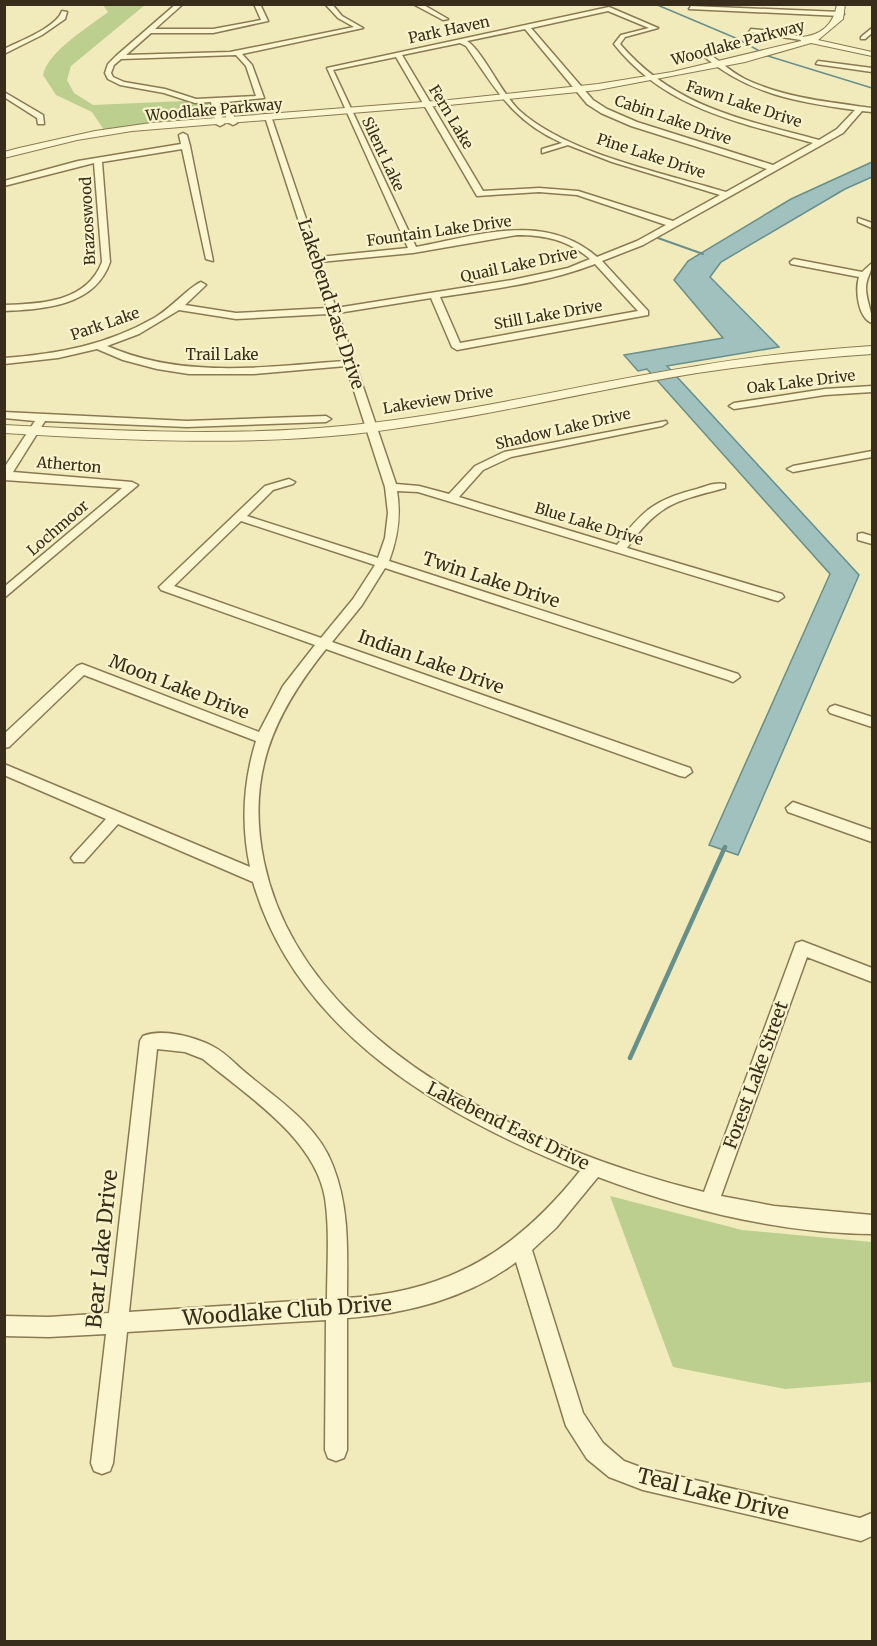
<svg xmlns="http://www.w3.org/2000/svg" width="877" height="1646" font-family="Merriweather,serif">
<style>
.green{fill:#bccf8f}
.water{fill:#a0c1bd;stroke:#678f8c;stroke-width:1.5}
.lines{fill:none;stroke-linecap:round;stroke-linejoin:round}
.stream-far2{stroke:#678f8c;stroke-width:1.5}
.stream-far1{stroke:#678f8c;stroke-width:2}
.stream{stroke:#678f8c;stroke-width:4.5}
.minor-casing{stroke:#897a54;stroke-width:3}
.tertiary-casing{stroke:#897a54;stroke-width:2}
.minor{fill:#fbf6cf;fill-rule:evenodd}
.tertiary{fill:#fbf6cf;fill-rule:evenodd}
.labels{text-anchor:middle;stroke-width:4.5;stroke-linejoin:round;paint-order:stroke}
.far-street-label{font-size:15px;fill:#372d1a;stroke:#f8f3cb}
.street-label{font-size:18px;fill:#372d1a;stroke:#f8f3cb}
.near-street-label{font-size:21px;fill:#372d1a;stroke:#f8f3cb}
</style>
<rect width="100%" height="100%" fill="#f1ebbb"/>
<g class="green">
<path d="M103,5H145L71,66L67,80L74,93L93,105L184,101L208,104L212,119L104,130L92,112L56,95L43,75C48,51 89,27 108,12Z"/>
<polygon points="610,1196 742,1230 872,1242 872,1382 785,1389 673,1367"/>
</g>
<polygon class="water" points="872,162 872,177 845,189 721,262 710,277 779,347 667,366 859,575 738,855 709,845 830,574 647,369 638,371 624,355 723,338 674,280 688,261 791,199"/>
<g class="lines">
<polyline class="stream-far2" points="655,4 738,39 768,56 872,88"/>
<polyline class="stream-far1" points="658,238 703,254"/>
<polyline class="stream" points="630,1058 725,847"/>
<defs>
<g id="minor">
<path d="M176,4H183L155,29H213L261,20L254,4H260L268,21L213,33H151L126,55L230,52L354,27L338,18L325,4H332L342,16L363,28L242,54L252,65L264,98L227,102L237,123L233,125L229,123L220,102H218L224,124L220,126L216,124L211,102L195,103L164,93L120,85L108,79L105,73L108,64L116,56ZM236,55L246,66L256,96L196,99L165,89L124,82L113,77L111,73L114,65L121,59Z"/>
<polygon points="413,4 422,4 448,19 443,20"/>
<polygon points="691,6 841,12 844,14 841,16 689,9"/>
<path d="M609,7L658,28L625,37L620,44C675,108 742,119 819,140L837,129L855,110C796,102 748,94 701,54L703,51C718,58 730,72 745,79C785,98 829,102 872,108V112L862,111L843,133L643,245L602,261L648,311V315L457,350L452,347L431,298L338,313L396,484L419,486L449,494L475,466L504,452L666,421L667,423L662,426L511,457L483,470L459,497L617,545C641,511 656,499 697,489C706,486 716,482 725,484V488C675,501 658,504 627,548L782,594L784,597L778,601L774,600L418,492L397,491C401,516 398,537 389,561L738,674L740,677L733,682L728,680L385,568L362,605L332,642L690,768L692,772L685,777L680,776L326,649C273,715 246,776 264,862C303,1048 537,1151 704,1192L796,943L802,941L872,968V982L807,957L721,1196L774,1206L872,1215V1234C779,1233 686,1210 598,1177L556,1228L532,1250L583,1413L603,1443L624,1461L643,1468L860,1518L872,1513V1536L861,1541L643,1490L609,1477L587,1459L566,1426L516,1262C468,1298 406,1314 347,1318V1450L344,1458L336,1461L328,1458L325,1450L326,1320L127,1332L113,1463L110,1471L102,1474L94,1471L91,1463L106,1334L49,1337L4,1336V1316L49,1317L109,1313L140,1041L143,1036C163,1028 196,1037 214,1047C226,1053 236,1065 246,1073C278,1100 318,1125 333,1166C350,1209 347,1253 347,1298C450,1292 517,1250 580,1171C443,1116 297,1033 253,882L118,824L84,862H74L71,858L74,854L106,819L4,775V764L250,867C241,825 243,783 256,741L84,675L9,747L4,748V734L77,666L82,664L259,732L283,686L315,645L161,590L159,587L265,486L289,479L295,482L293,484L273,490L247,516L378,558L385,538L388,513L385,487L346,366L254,374H189L157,369L123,360L97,349L58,358L4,364V358C57,354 107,345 154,318C169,310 189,287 201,282L206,285L185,305L236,313L327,308L264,114L271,116L319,257L408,248L327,68ZM608,11L649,28L621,35L614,44C665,109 738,122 813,143L773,165L637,122L607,109L593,100L531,28ZM525,29L587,104L601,113L631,126L767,169L726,192C664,173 568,154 520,111C502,95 483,51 467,41ZM460,43L466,46C495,88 512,121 562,143L542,149V153L568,145L612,162L720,195L673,221L578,191L539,188L483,191L402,55ZM396,57L477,196L539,192L577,195L666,225L637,241L597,257C544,211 477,236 416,247L333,70ZM517,235C545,235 568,240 590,259L568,268L512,280L336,308L320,262L413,253ZM595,264L638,311L460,343L440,297C492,289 546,283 595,264ZM179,310L236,319L328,314L344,361C264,367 183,379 107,346L139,334ZM241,521L375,565L353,599L321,638L174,586ZM157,1049L185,1052L203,1059C246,1095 315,1138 325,1198C330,1231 327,1266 327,1299L129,1312Z"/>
<path d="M62,11L67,12L65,19L42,35L4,54V49C20,41 57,27 62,11Z"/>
<polygon points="872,28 872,33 865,39 861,39 861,37"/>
<polygon points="751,29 785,32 804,38 801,40 749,32"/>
<polygon points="818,61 872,68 872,72 816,64"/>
<polygon points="4,92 43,115 44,124 38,124 37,118 4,97"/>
<path d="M183,133L187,135L190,146L213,261L206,259L182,149L102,162L110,262C95,306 45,309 4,311V305C41,304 87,302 102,262L94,163L4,186V181L78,161L181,144L179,135Z"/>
<polygon points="858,218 872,223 872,228 858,222"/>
<path d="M794,259L862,272L872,263C872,272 866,278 866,288C866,300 872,310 872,323C858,318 855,290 859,277L791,264L790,262Z"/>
<polygon points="872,386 872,392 825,395 734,409 729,406 734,403 825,389"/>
<polygon points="4,412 187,421 326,416 331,419 326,422 187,427 45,421 13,472 132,482 138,485 4,598 4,587 122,488 4,480 4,468 35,421 4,418"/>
<polygon points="872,451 872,457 793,472 787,469 793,466"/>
<polygon points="862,533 872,536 872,544 858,540 858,534"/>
<polygon points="835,705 872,717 872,727 830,713 828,710 830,707"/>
<polygon points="793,802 872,830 872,842 788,812 786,808"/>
</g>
<g id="tertiary">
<path d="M837,4H845L843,19L818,40L872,52V56L811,43L745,62L598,90L449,105L132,131L77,140L4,158V152L19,148L95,131L151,123L449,100L598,84L672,72L801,41L800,37C820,36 834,25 837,4Z"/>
<path d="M872,346V354C813,358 755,364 697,373C582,392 469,421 353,434C237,446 120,440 4,433V425C120,431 237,437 353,425C469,413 582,384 697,366C755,356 813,350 872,346Z"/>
</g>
</defs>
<use href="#minor" class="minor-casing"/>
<use href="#tertiary" class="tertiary-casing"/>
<use href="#minor" class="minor"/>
<use href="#tertiary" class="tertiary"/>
</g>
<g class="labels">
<g class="far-street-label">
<text transform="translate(449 30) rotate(-12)" y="5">Park Haven</text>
<text transform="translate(738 43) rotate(-15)" y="5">Woodlake Parkway</text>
<text transform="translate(744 104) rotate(18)" y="5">Fawn Lake Drive</text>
<text transform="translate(214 110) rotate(-5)" y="5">Woodlake Parkway</text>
<text transform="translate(451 117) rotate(59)" y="5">Fern Lake</text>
<text transform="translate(673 120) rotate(19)" y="5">Cabin Lake Drive</text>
<text transform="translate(383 154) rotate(65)" y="5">Silent Lake</text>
<text transform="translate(651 156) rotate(18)" y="5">Pine Lake Drive</text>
<text transform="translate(88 221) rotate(-93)" y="5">Brazoswood</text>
<text transform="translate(439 231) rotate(-8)" y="5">Fountain Lake Drive</text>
<text transform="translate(519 265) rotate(-12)" y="5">Quail Lake Drive</text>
<text transform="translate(548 315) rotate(-10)" y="5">Still Lake Drive</text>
<text transform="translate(105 324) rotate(-19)" y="5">Park Lake</text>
<text x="222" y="360">Trail Lake</text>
<text transform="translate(801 382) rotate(-7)" y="5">Oak Lake Drive</text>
<text transform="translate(438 400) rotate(-9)" y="5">Lakeview Drive</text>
<text transform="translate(563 429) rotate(-13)" y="5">Shadow Lake Drive</text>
<text transform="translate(69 465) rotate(5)" y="5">Atherton</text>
<text transform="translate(589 524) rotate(17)" y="5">Blue Lake Drive</text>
<text transform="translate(58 528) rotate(-41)" y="5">Lochmoor</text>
</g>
<g class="street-label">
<text transform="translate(331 304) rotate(72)" y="6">Lakebend East Drive</text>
<text transform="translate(491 580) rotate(18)" y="6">Twin Lake Drive</text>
<text transform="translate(431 662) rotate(20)" y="6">Indian Lake Drive</text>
<text transform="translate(179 687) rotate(21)" y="6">Moon Lake Drive</text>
<text transform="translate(756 1075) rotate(-70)" y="6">Forest Lake Street</text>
<text transform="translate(508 1126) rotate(26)" y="6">Lakebend East Drive</text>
</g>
<g class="near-street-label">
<text transform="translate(102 1249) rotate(-84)" y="7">Bear Lake Drive</text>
<text transform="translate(287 1311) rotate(-4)" y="7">Woodlake Club Drive</text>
<text transform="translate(713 1494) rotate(14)" y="7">Teal Lake Drive</text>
</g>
</g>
<rect width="877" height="1646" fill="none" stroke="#372d1a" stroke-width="12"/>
</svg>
